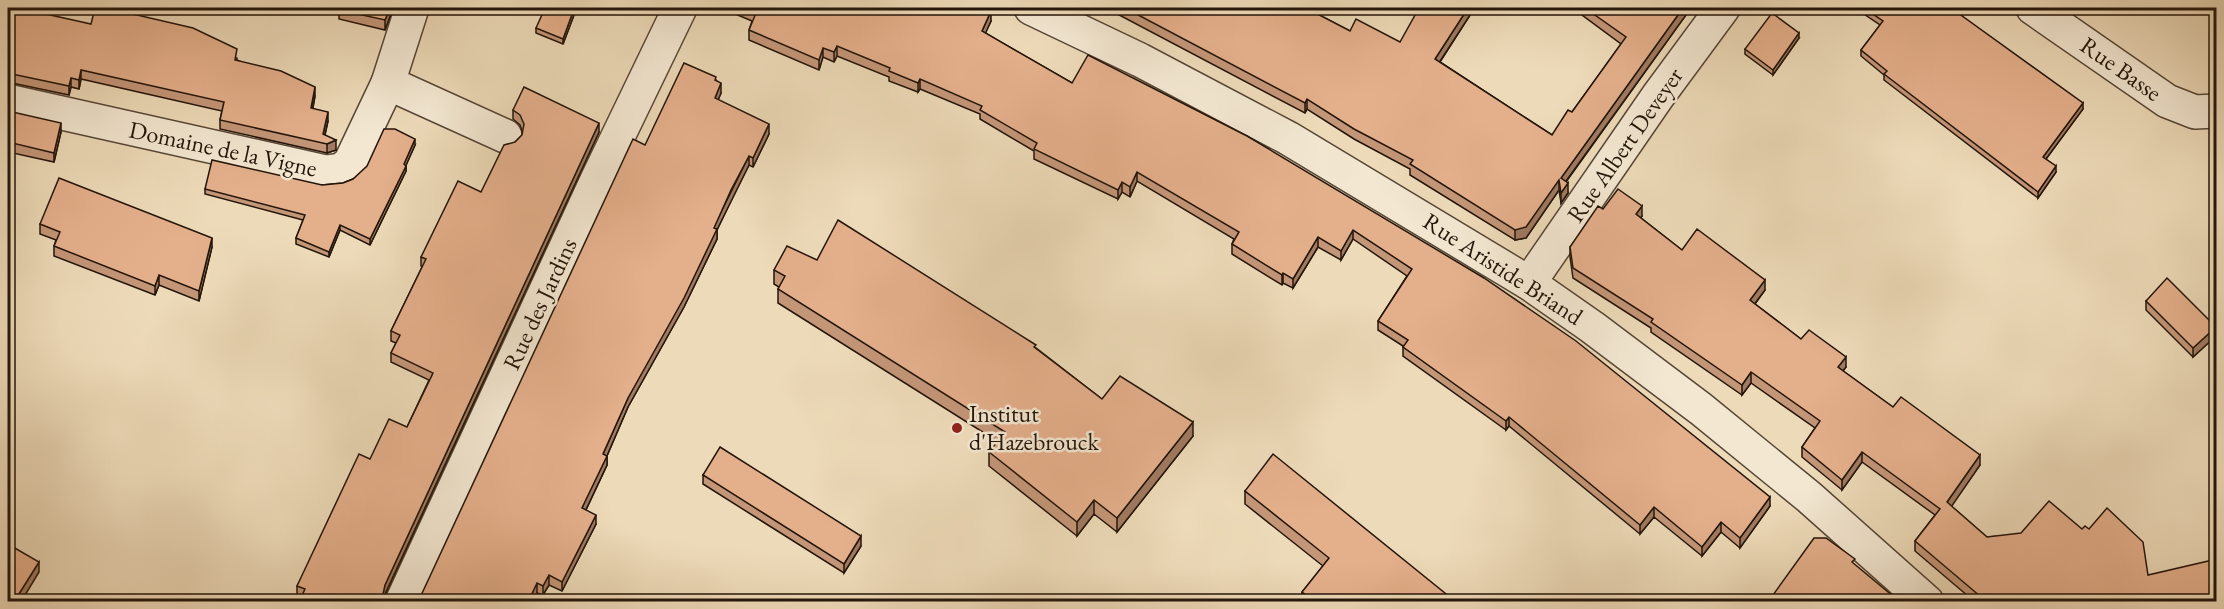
<svg xmlns="http://www.w3.org/2000/svg" width="2224" height="609" font-family="'EB Garamond',serif">
<style>
.lines{fill:none;stroke-linecap:round;stroke-linejoin:round}
.street-casing{stroke:#564636;stroke-width:36}
.street{stroke:#f3e7d1;stroke-width:33}
.wall{fill:#c49678;stroke:#23150a;stroke-width:1.5}
.shaded-wall{fill:#a07a61;stroke:#23150a;stroke-width:1.5}
.building{fill:#e4af8b;stroke:#23150a;stroke-width:1.5}
.poi-dot{fill:#8f2418;stroke:#f3e7d1;stroke-width:2}
.labels{text-anchor:middle;stroke-width:5;stroke-linejoin:round;paint-order:stroke}
.street-label{font-size:24px;fill:#23150a;stroke:#f3e7d1}
.poi-label{font-size:24px;fill:#23150a;stroke:#f3e7d1;text-anchor:start}
</style>
<rect width="100%" height="100%" fill="#eddab8"/>
<filter id="stains"><feTurbulence type="fractalNoise" baseFrequency=".00333" numOctaves="4"/><feColorMatrix values="0 0 0 0 .2 0 0 0 0 .09 0 0 0 0 .02 0 0 0 .5 -.17"/></filter>
<radialGradient id="worn" r=".72"><stop offset=".6" stop-color="#630" stop-opacity="0"/><stop offset="1" stop-color="#630" stop-opacity=".3"/></radialGradient>
<g class="lines">
<defs>
<g id="street">
<polyline points="412,8 388,83 505,136"/>
<polyline points="1031,8 1140,60 1288,138 1529,283 1592,327 1701,409 1809,497 1927,602"/>
<polyline points="2033,8 2167,101 2195,112 2216,111"/>
<polyline points="8,101 326,172 341,170 350,163 388,83"/>
<polyline points="1529,283 1658,96 1723,8"/>
<polyline points="402,602 597,180 680,8"/>
</g>
</defs>
<use href="#street" class="street-casing"/>
<use href="#street" class="street"/>
</g>
<g class="wall">
<polygon points="8,8 237,58 237,60 315,96 313,108 328,121 325,135 336,150 327,153 220,129 220,120 222,111 81,79 79,89 71,87 69,95 12,83 8,83"/>
<polygon points="393,8 385,30 339,19 339,10"/>
<polygon points="721,8 983,8 991,21 985,33 1072,83 1247,136 1770,506 1740,548 1721,532 1702,556 1654,517 1640,534 1509,426 1506,430 1403,356 1403,346 1378,330 1378,321 1407,276 1353,239 1341,260 1318,247 1293,288 1283,283 1282,285 1232,254 1232,244 1234,239 1137,181 1130,197 1122,192 1118,199 1034,159 1034,151 980,119 980,114 920,89 918,92 889,81 889,77 837,56 834,62 823,57 819,70 749,40 749,30 752,21"/>
<polygon points="1106,8 1306,8 1350,31 1400,42 1472,8 1472,12 1440,62 1552,135 1572,112 1621,44 1578,12 1578,8 1691,8 1566,182 1568,193 1561,203 1559,190 1526,238 1515,240 1410,175 1410,169 1354,139 1307,109 1305,113"/>
<polygon points="1855,8 1951,8 2083,109 2046,159 2056,172 2038,198 1884,80 1884,75 1861,56 1861,50 1880,25"/>
<polygon points="574,15 563,44 536,33 536,28"/>
<polygon points="1799,38 1773,75 1745,54 1745,49"/>
<polygon points="716,80 721,93 718,100 769,134 753,167 749,165 731,200 717,230 717,239 684,307 628,407 607,456 607,465 586,510 596,524 562,591 549,585 543,595 537,593 533,602 418,602 645,145"/>
<polygon points="513,110 599,132 384,597 302,597 297,595 297,586 370,459 407,427 429,380 391,362 391,353 396,343 391,341 391,331 422,267 421,266 421,257 481,192 515,142 522,135 522,131 520,125 513,119"/>
<polygon points="8,111 61,132 54,162 8,152"/>
<polygon points="415,145 406,165 406,171 370,245 340,230 329,257 296,244 296,238 303,220 205,194 205,189 322,185 343,183 353,179"/>
<polygon points="1603,209 1642,216 1641,218 1682,250 1765,290 1755,304 1801,339 1846,367 1843,371 1893,407 1980,465 1951,506 1987,537 2089,529 2148,575 2217,602 1975,602 1915,551 1915,541 1935,515 1862,462 1842,490 1802,457 1802,447 1815,428 1751,383 1742,395 1651,332 1651,328 1573,278 1570,257 1570,247"/>
<polygon points="40,224 212,247 199,301 159,285 155,295 54,256 54,246 56,240 40,234"/>
<polygon points="817,260 1036,348 1102,399 1193,436 1117,532 1094,514 1077,536 989,466 989,452 997,441 778,303 778,289 779,287 774,284 774,270"/>
<polygon points="2146,301 2216,336 2193,357 2146,310"/>
<polygon points="703,475 861,546 844,573 703,484"/>
<polygon points="1245,491 1456,602 1302,602 1302,592 1323,566 1245,504"/>
</g>
<g class="shaded-wall">
<polygon points="390,8 393,8 385,30 385,20"/>
<polygon points="1468,8 1472,8 1472,12 1435,69 1435,59"/>
<polygon points="1683,8 1691,8 1561,188 1561,178"/>
<polygon points="574,9 574,15 563,44 563,39"/>
<polygon points="991,11 991,21 982,41 982,31"/>
<polygon points="1799,33 1799,38 1773,75 1773,70"/>
<polygon points="837,46 837,56 834,62 834,52"/>
<polygon points="823,48 823,57 819,70 819,60"/>
<polygon points="81,70 81,79 79,89 79,80"/>
<polygon points="71,78 71,87 69,95 69,86"/>
<polygon points="920,79 920,89 918,92 918,83"/>
<polygon points="721,83 721,93 715,107 715,98"/>
<polygon points="315,87 315,96 311,117 311,108"/>
<polygon points="1307,99 1307,109 1305,113 1305,103"/>
<polygon points="2083,103 2083,109 2043,163 2043,157"/>
<polygon points="328,112 328,121 323,143 323,134"/>
<polygon points="61,123 61,132 54,162 54,153"/>
<polygon points="599,123 599,132 385,594 383,602 383,594 385,585"/>
<polygon points="769,124 769,134 753,167 753,158"/>
<polygon points="415,139 415,145 404,170 404,164"/>
<polygon points="336,140 336,150 327,153 327,144"/>
<polygon points="749,156 749,165 717,230 717,239 684,307 628,407 606,458 607,456 607,465 582,518 582,508 603,454 628,398"/>
<polygon points="406,166 406,171 370,245 370,239"/>
<polygon points="2056,166 2056,172 2038,198 2038,192"/>
<polygon points="1137,172 1137,181 1130,197 1130,187"/>
<polygon points="1559,180 1559,190 1526,238 1515,240 1515,230"/>
<polygon points="1122,182 1122,192 1118,199 1118,190"/>
<polygon points="1568,183 1568,193 1561,203 1561,193"/>
<polygon points="1642,206 1642,216 1636,224 1636,214"/>
<polygon points="340,225 340,230 329,257 329,252"/>
<polygon points="1353,230 1353,239 1341,260 1341,251"/>
<polygon points="1318,237 1318,247 1293,288 1293,279"/>
<polygon points="212,238 212,247 199,301 199,291"/>
<polygon points="1283,273 1283,283 1282,285 1282,275"/>
<polygon points="159,275 159,285 155,295 155,286"/>
<polygon points="1765,280 1765,290 1750,310 1750,300"/>
<polygon points="2216,327 2216,336 2193,357 2193,348"/>
<polygon points="1846,357 1846,367 1838,377 1838,367"/>
<polygon points="1751,372 1751,383 1742,395 1742,385"/>
<polygon points="1509,417 1509,426 1506,430 1506,421"/>
<polygon points="1193,422 1193,436 1117,532 1117,518"/>
<polygon points="1862,452 1862,462 1842,490 1842,480"/>
<polygon points="1980,455 1980,465 1947,513 1947,502"/>
<polygon points="1770,497 1770,506 1740,548 1740,538"/>
<polygon points="1094,500 1094,514 1077,536 1077,522"/>
<polygon points="1654,507 1654,517 1640,534 1640,525"/>
<polygon points="596,515 596,524 562,591 562,582"/>
<polygon points="1721,522 1721,532 1702,556 1702,547"/>
<polygon points="861,536 861,546 844,573 844,564"/>
<polygon points="39,562 39,572 21,602 17,597"/>
<polygon points="549,575 549,585 543,595 543,586"/>
<polygon points="537,583 537,593 533,602 528,602"/>
</g>
<g class="building">
<polygon points="8,8 19,8 91,24 95,8 107,8 193,28 237,49 235,60 281,71 315,87 311,108 328,112 323,134 336,140 327,144 220,120 224,102 81,70 79,80 71,78 69,86 12,74 8,74"/>
<polygon points="340,8 390,8 385,20 339,10"/>
<polygon points="545,8 570,8 574,9 563,39 536,28"/>
<polygon points="744,8 983,8 991,11 982,31 1072,83 1088,55 1247,136 1484,278 1576,341 1770,497 1740,538 1721,522 1702,547 1654,507 1640,525 1509,417 1506,421 1403,347 1408,340 1378,321 1412,269 1353,230 1341,251 1318,237 1293,279 1283,273 1282,275 1232,244 1239,232 1137,172 1130,187 1122,182 1118,190 1034,149 1037,143 980,110 982,106 920,79 918,83 889,71 890,68 837,46 834,52 823,48 819,60 749,30 756,13"/>
<polygon points="1125,8 1306,8 1350,31 1356,19 1400,42 1419,8 1468,8 1435,59 1552,135 1568,110 1572,112 1626,37 1585,8 1683,8 1561,178 1568,183 1561,193 1559,180 1526,227 1515,230 1410,164 1413,160 1354,129 1307,99 1305,103"/>
<polygon points="1864,8 1951,8 2083,103 2043,157 2056,166 2038,192 1884,74 1887,71 1861,50 1883,21"/>
<polygon points="1772,13 1799,33 1773,70 1745,49"/>
<polygon points="684,63 716,77 715,80 721,83 715,98 769,124 753,158 749,156 731,190 714,228 717,229 684,298 628,398 603,454 607,456 582,508 596,515 562,582 549,575 543,586 537,583 528,602 519,602 510,597 508,602 418,602 633,139 645,145"/>
<polygon points="524,87 599,123 385,585 383,594 386,602 299,602 305,589 297,586 359,454 370,459 389,419 407,427 433,373 391,353 400,335 391,331 426,259 421,257 458,181 481,192 504,145 515,142 522,135 524,124 520,115 513,110"/>
<polygon points="8,111 61,123 54,153 8,142"/>
<polygon points="384,129 395,129 415,139 404,164 406,166 370,239 340,225 329,252 296,238 305,215 205,189 212,160 322,185 343,183 353,179 367,166"/>
<polygon points="59,178 212,238 199,291 159,275 155,286 54,246 60,232 40,224"/>
<polygon points="1618,189 1642,206 1636,214 1682,250 1697,229 1765,280 1750,300 1801,339 1809,330 1846,357 1838,367 1893,407 1901,397 1980,455 1947,502 1987,537 2021,533 2049,501 2082,529 2085,526 2089,529 2107,508 2143,542 2148,575 2217,559 2217,602 1987,602 1915,541 1940,509 1862,452 1842,480 1802,447 1820,421 1751,372 1742,385 1651,322 1653,319 1573,268 1570,247 1598,206 1603,209"/>
<polygon points="838,220 1036,345 1034,347 1102,399 1120,376 1193,422 1117,518 1094,500 1077,522 989,452 1005,432 778,289 785,276 774,270 787,246 817,260"/>
<polygon points="2167,278 2216,327 2193,348 2146,301"/>
<polygon points="720,447 861,536 844,564 703,475"/>
<polygon points="1273,454 1456,602 1309,602 1311,599 1302,592 1329,558 1245,491"/>
<polygon points="1814,538 1826,538 1855,559 1852,562 1900,602 1768,602"/>
<polygon points="13,547 39,562 17,597 29,602 8,602 8,557"/>
<polygon points="113,598 122,602 112,602"/>
</g>
<circle class="poi-dot" cx="957" cy="428" r="6"/>
<g class="labels">
<g class="street-label">
<text transform="translate(2121 69) rotate(35)" y="8">Rue Basse</text>
<text transform="translate(1625 145) rotate(-55)" y="8">Rue Albert Deveyer</text>
<text transform="translate(223 149) rotate(12)" y="8">Domaine de la Vigne</text>
<text transform="translate(1503 269) rotate(33)" y="8">Rue Aristide Briand</text>
<text transform="translate(540 304) rotate(-65)" y="8">Rue des Jardins</text>
</g>
<g class="poi-label">
<text x="969" y="422">Institut<tspan x="969" dy="28">d'Hazebrouck</tspan></text>
</g>
</g>
<rect width="2224" height="609" fill="none" stroke="#eddab8" stroke-width="30"/>
<rect x="9" y="9" width="2206" height="591" fill="none" stroke="#23150a" stroke-width="3"/>
<rect x="15" y="15" width="2194" height="579" fill="none" stroke="#23150a" stroke-width="1.5"/>
<rect width="100%" height="100%" filter="url(#stains)"/>
<rect width="100%" height="100%" fill="url(#worn)"/>
</svg>
